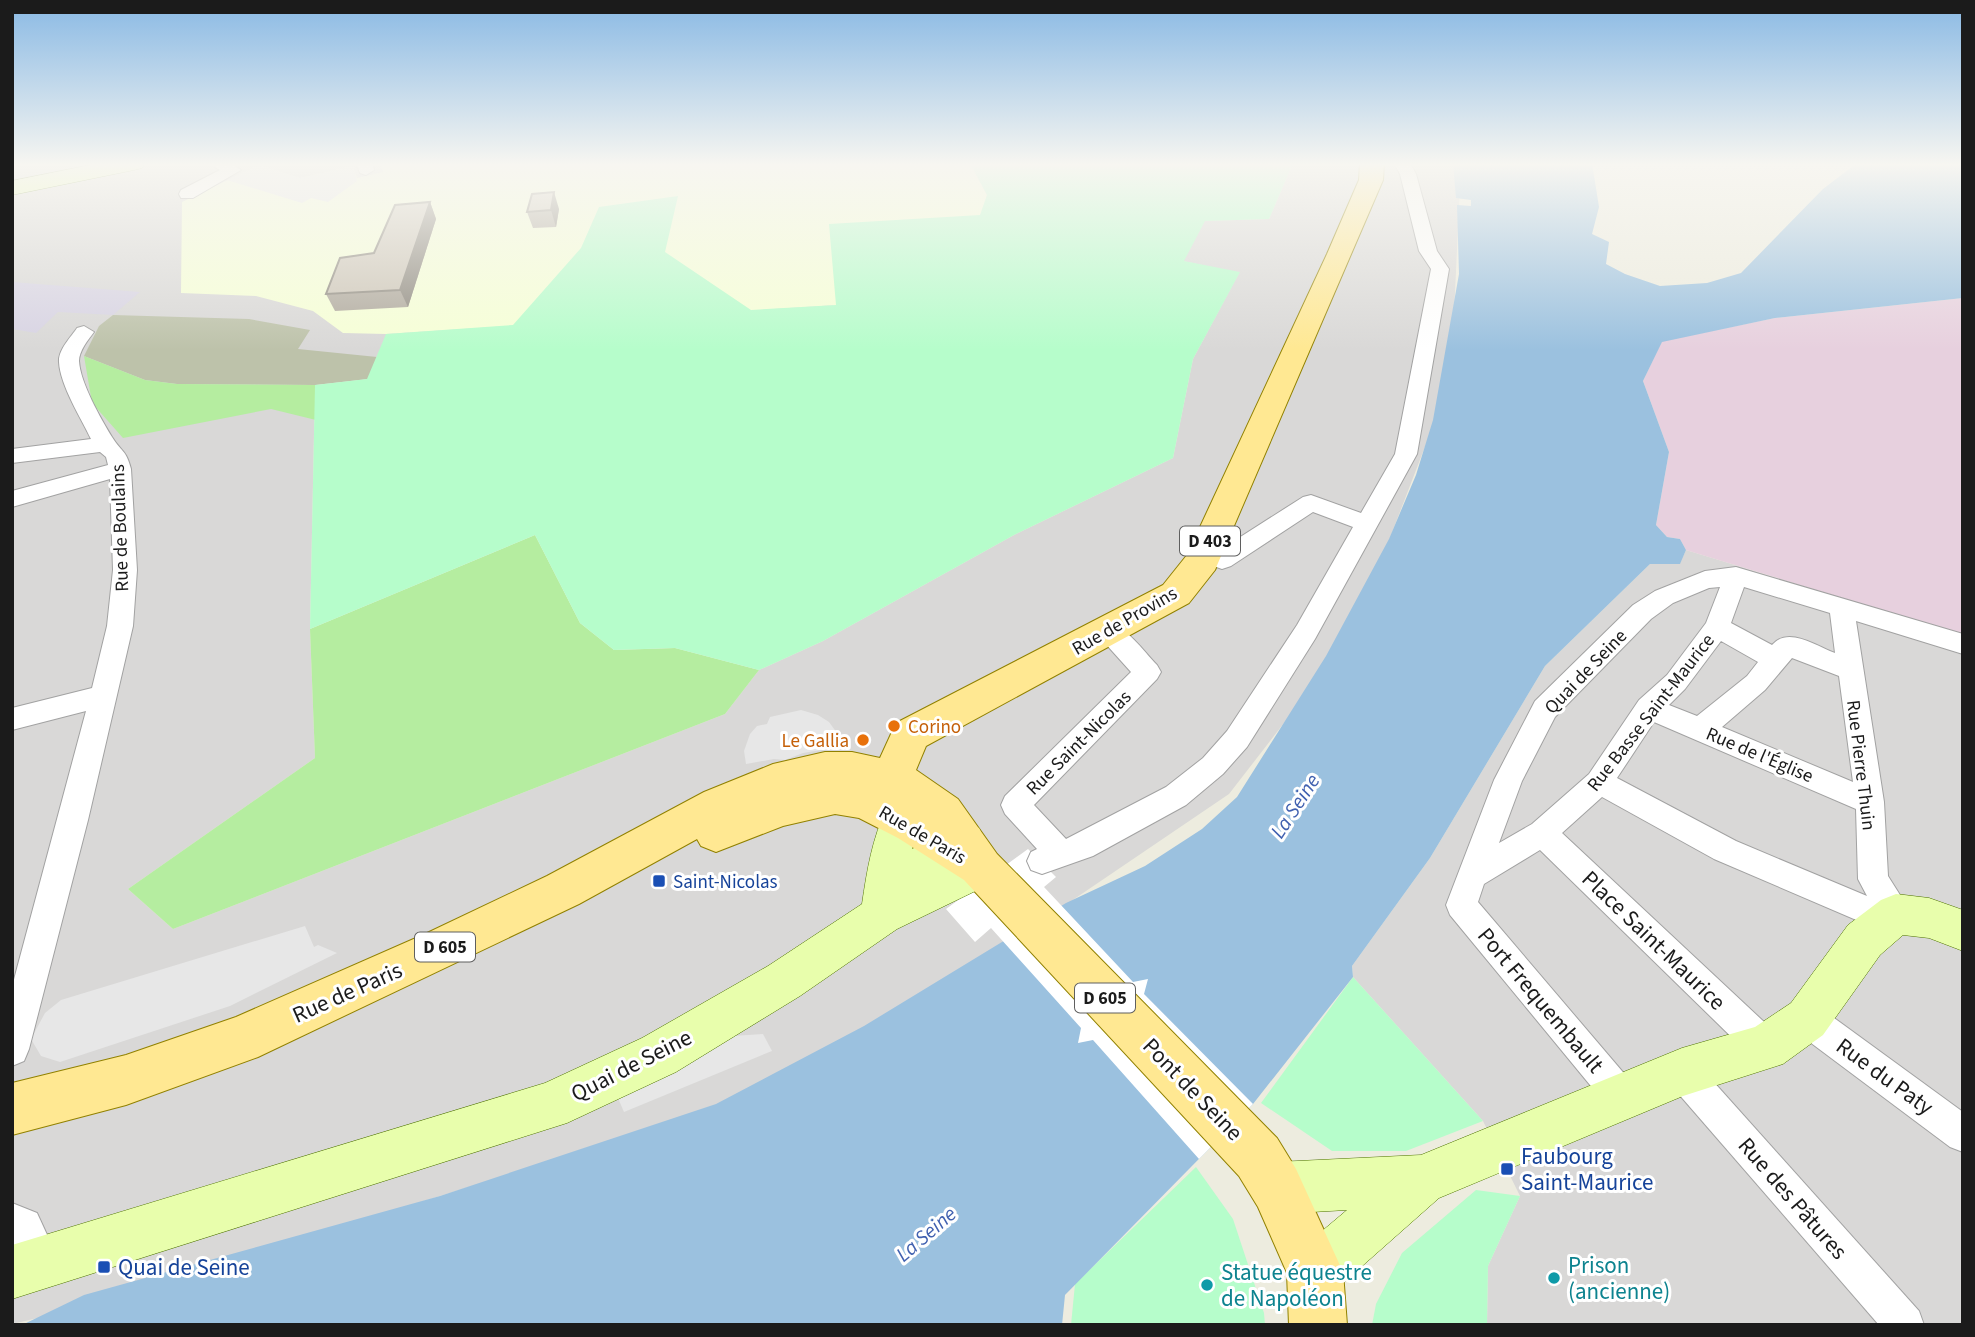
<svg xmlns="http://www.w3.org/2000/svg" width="1975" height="1337" font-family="'Source Sans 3',sans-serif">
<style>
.residential{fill:#d9d8d7}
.industrial{fill:#e7d0de}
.education{fill:#f6ffd6}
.construction{fill:#bdc2aa}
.grass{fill:#b5eda0}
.park{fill:#b6fdcb}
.parking{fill:#e7e7e7}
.plaza{fill:#d7d3e3}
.water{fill:#9bc1df}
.pier{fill:#fff}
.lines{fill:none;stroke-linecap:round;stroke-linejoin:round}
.street-casing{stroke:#a2a2a2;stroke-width:2}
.secondary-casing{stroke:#4e7300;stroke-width:1}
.primary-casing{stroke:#918100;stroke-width:2}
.street{fill:#fff;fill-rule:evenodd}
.secondary{fill:#e8feac;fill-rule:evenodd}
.primary{fill:#ffe892;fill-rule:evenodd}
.wall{fill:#b0aa9e}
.shaded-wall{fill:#908b81}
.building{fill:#cdc6b8;stroke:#908b81;stroke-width:2}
.food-dot{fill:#e8710a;stroke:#fff;stroke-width:2.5}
.transit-dot{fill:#1a4fb4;stroke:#fff;stroke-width:2.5}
.culture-dot{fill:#0f9aa8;stroke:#fff;stroke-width:2.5}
.labels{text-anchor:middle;stroke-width:6;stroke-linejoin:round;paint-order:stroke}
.shield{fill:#fff;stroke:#5f5f5f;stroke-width:2}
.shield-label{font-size:18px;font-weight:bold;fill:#1b1b1b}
.street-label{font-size:19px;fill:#1b1b1b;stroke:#fff}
.food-label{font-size:19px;fill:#c56008;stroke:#fff;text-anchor:start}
.transit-label{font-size:19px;fill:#164399;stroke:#fff;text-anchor:start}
.water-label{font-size:21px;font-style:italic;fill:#4161b0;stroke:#fff}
.near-street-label{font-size:23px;fill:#1b1b1b;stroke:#fff}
.near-transit-label{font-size:23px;fill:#164399;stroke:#fff;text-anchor:start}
.near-culture-label{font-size:23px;fill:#0d838f;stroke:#fff;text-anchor:start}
</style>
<rect width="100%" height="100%" fill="#edecdf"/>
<g class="residential">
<polygon points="12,163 970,163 987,195 837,305 387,334 368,379 315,385 310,629 315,758 128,889 173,929 725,714 759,670 823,641 1014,535 1173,458 1193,359 1239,273 1183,261 1204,221 1269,219 1293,163 1461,163 1451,379 1353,634 1229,794 943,988 721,1109 72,1310 12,1324"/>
<polygon points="1686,550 1963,635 1963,1325 1487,1325 1488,1266 1520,1196 1483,1121 1353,977 1352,966 1430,858 1545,666 1650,564 1680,563"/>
</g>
<polygon class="industrial" points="1963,298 1963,635 1686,550 1680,539 1667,537 1656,525 1669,452 1643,381 1662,341 1775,318"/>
<polygon class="education" points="380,163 970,163 987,195 982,214 922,297 837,305 386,334 343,333 313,311 256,296 181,293 182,202 259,165 300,178 353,166 357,178 383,172"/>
<polygon class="construction" points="113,315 249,319 310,330 298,349 377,357 368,379 315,385 177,384 145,380 84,356 99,326"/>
<g class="grass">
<polygon points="84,356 145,380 177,384 315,385 316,420 271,409 123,438 92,403"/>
<polygon points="535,535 580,623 614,650 675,648 759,670 725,714 173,929 128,889 315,758 310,629"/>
</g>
<g class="park">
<polygon points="970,163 1293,163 1269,219 1205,221 1184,261 1240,272 1193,359 1173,458 1014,535 823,641 759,670 675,648 614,650 580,623 535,535 310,629 315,385 367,379 386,334 513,325 581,248 599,207 678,196 665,252 751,310 836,305 829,224 980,215 987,195"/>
<polygon points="1353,977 1483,1121 1406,1151 1332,1151 1261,1103"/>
<polygon points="1196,1167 1233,1219 1264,1313 1265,1325 1071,1325 1075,1284"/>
<polygon points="1476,1190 1520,1196 1488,1266 1487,1325 1372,1325 1376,1304 1402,1253"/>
</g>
<g class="parking">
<polygon points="259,165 300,178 353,166 357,181 328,202 311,198 302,203 227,180"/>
<polygon points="801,710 818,715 829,722 837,733 841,744 839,747 803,753 785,760 774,759 746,764 744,751 750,734 757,726 767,724 770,717"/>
<polygon points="305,926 314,947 318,945 337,953 230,1006 60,1062 41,1056 31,1039 45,1013 61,1000"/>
<polygon points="763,1034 772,1051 624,1112 615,1091 718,1037"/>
</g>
<polygon class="plaza" points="12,282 140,292 113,315 58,312 36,333 12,329"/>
<polygon class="water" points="1453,163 1592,163 1599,207 1592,234 1609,242 1606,264 1625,274 1660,286 1707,283 1741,273 1823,189 1857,163 1963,163 1963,298 1775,318 1662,342 1643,381 1669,452 1656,525 1667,537 1680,539 1686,550 1680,564 1650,564 1545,666 1430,858 1352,966 1353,977 1253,1104 1065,1295 1062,1325 22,1325 84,1295 440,1196 716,1104 864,1026 1066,903 1145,866 1202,829 1237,797 1326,656 1389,539 1416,475 1433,420 1459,274 1457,205 1471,206 1471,200 1456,198"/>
<polygon class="pier" points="1028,849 1056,877 1044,887 1133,982 1148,979 1144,994 1253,1104 1199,1159 1093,1040 1078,1043 1081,1028 991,928 975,942 946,909"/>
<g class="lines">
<defs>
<g id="street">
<polygon points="208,163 230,163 241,170 193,198 181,198 179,194 181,190 220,170"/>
<polygon points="356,163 372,163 374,170 366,175 360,173"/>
<path d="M1394,163H1410L1416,174L1437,251L1449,269L1417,454L1315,639L1247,747L1223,774L1186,805L1093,856L1042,874L1031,870L1027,861L1031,852L1037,849L1005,814L1001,805L1005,796L1131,672L1095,632L1099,625C1122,618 1142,650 1157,665L1161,672L1157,679L1034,805L1066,839L1166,787L1203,758L1227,731L1297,625L1353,527L1313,512L1231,566L1222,569L1197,560L1193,554L1197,548L1205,545L1220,550L1303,497L1311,495L1361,513L1395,454L1431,269L1419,251L1400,174Z"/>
<path d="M84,326L94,332C88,340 79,351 79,361C80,382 101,419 112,437C121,452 126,449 131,469L137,570L133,626L88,820L29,1049L24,1061L12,1066V987L86,711L12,730V708L92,688L107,626L113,570L110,479L12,507V491L108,465L106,457L100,452L12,463V449L91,439C81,418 60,385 59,362C58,350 71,337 77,328Z"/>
<path d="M1736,567L1963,634V654L1856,621L1884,802L1888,876L1912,914L1907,924L1889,934L1714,859L1602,797L1562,833L1778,1035L1783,1047L1778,1059L1766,1064L1754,1059L1540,850L1484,884L1478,902L1633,1084L1638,1096L1633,1108L1621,1113L1609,1108L1450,915L1446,905L1494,780L1535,701L1633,605L1655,591L1705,571ZM1720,587L1706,623L1667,675L1639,700L1589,774L1532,824L1499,843L1522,781L1555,717L1651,619L1673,603L1709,588ZM1744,587L1830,613L1835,653C1816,646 1788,626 1772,645L1731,623ZM1721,641L1758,662L1747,676L1697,716L1669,705L1685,689ZM1792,658L1839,676L1853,782L1722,727L1765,690ZM1654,722L1856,809L1858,879L1867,896L1736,841L1617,778Z"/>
<polygon points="1807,1003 1819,1007 1963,1112 1963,1152 1950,1147 1795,1031 1790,1019 1795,1007"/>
<polygon points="1682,1055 1694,1060 1919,1311 1924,1325 1879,1325 1670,1084 1665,1072 1670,1060"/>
<polygon points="12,1203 37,1213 60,1263 54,1276 41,1282 28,1276 12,1242"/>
</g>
<g id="secondary">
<polygon points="100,163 145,163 142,168 134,170 12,195 12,181"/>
<path d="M901,802L915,807L921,820L912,849L964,823L979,828L985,841L981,849L996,855L1002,868L996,881L897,929L800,996L676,1072L567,1123L12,1299V1245L545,1083L642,1038L768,966L862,904C867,870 872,839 887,807Z"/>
<polygon points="1896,894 1929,898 1963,910 1963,951 1929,938 1903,935 1880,955 1823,1035 1783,1064 1683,1096 1439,1198 1334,1291 1315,1299 1296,1291 1288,1272 1296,1253 1347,1210 1277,1214 1259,1206 1251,1188 1259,1170 1277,1162 1421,1155 1682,1048 1755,1027 1791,1003 1848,925 1881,900"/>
</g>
<polygon id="primary" points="1360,163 1384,163 1383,180 1215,570 1189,603 926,746 916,770 958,799 997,854 1277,1138 1296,1169 1343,1272 1347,1325 1289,1325 1287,1273 1258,1207 1239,1176 964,880 898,838 859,818 835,814 783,826 716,852 701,846 697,839 579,904 258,1057 126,1105 12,1135 12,1083 126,1055 236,1017 425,934 547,876 704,792 773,764 825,752 852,752 880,758 896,723 1163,585 1187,555 1327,254 1359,180"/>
</defs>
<use href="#street" class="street-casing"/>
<use href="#secondary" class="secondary-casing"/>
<use href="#primary" class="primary-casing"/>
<use href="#street" class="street"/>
<use href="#secondary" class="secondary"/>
<use href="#primary" class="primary"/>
</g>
<g class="wall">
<polygon points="430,202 436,219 408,307 335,311 326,294"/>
<polygon points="559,209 556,227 533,228 527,212"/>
</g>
<g class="shaded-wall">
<polygon points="554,192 559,209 556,227 551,210"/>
<polygon points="430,202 436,219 408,307 400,290"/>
</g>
<g class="building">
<polygon points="554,192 551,210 527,212 532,194"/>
<polygon points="430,202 400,290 326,294 340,258 374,253 395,205"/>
</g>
<linearGradient id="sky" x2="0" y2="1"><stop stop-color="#89b9e4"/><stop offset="0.47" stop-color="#f7f6f1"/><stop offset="1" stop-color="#f7f6f1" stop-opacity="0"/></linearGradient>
<rect width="1975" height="350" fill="url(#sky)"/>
<g class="food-dot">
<circle cx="894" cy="726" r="7"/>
<circle cx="863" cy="740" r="7"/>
</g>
<g class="transit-dot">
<rect x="652" y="874" width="14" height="14" rx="3.5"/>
<rect x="1500" y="1162" width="14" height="14" rx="3.5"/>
<rect x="97" y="1260" width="14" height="14" rx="3.5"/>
</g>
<g class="culture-dot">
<circle cx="1554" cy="1278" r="7"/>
<circle cx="1207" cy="1285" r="7"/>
</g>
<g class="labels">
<g class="shield">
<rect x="1180" y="526.5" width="60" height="29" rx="5"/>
<rect x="415" y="932.5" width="60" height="29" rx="5"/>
<rect x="1075" y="983.5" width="60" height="29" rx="5"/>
</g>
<g class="shield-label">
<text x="1210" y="547">D 403</text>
<text x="445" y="953">D 605</text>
<text x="1105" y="1004">D 605</text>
</g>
<g class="street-label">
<text transform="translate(119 528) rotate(-92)" y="7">Rue de Boulains</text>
<text transform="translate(1124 620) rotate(-30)" y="7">Rue de Provins</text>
<text transform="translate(1585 671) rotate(-46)" y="7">Quai de Seine</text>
<text transform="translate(1650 712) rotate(-52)" y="7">Rue Basse Saint-Maurice</text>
<text transform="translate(1078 742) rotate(-45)" y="7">Rue Saint-Nicolas</text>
<text transform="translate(1760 754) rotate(23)" y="7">Rue de l'Église</text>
<text transform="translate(1862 765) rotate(83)" y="7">Rue Pierre Thuin</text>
<text transform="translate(923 834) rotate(30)" y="7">Rue de Paris</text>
</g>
<g class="food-label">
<text x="908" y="733">Corino</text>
<text x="849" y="747" text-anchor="end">Le Gallia</text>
</g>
<g class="transit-label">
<text x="673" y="888">Saint-Nicolas</text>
</g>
<g class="water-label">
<text transform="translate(1295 806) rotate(-57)" y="7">La Seine</text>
<text transform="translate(926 1234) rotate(-41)" y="7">La Seine</text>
</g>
<g class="near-street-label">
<text transform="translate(1654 940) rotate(44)" y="8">Place Saint-Maurice</text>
<text transform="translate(347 992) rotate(-24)" y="8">Rue de Paris</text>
<text transform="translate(1541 1000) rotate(50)" y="8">Port Frequembault</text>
<text transform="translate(631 1065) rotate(-27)" y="8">Quai de Seine</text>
<text transform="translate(1885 1076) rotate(36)" y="8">Rue du Paty</text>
<text transform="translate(1193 1089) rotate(46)" y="8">Pont de Seine</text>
<text transform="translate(1793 1198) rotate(49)" y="8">Rue des Pâtures</text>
</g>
<g class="near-transit-label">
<text x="1521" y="1164">Faubourg<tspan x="1521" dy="26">Saint-Maurice</tspan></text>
<text x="118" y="1275">Quai de Seine</text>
</g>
<g class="near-culture-label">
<text x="1568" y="1273">Prison<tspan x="1568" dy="26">(ancienne)</tspan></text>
<text x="1221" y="1280">Statue équestre<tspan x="1221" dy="26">de Napoléon</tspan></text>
</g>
</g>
<rect width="1975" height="1337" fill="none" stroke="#1b1b1b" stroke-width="28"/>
</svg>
